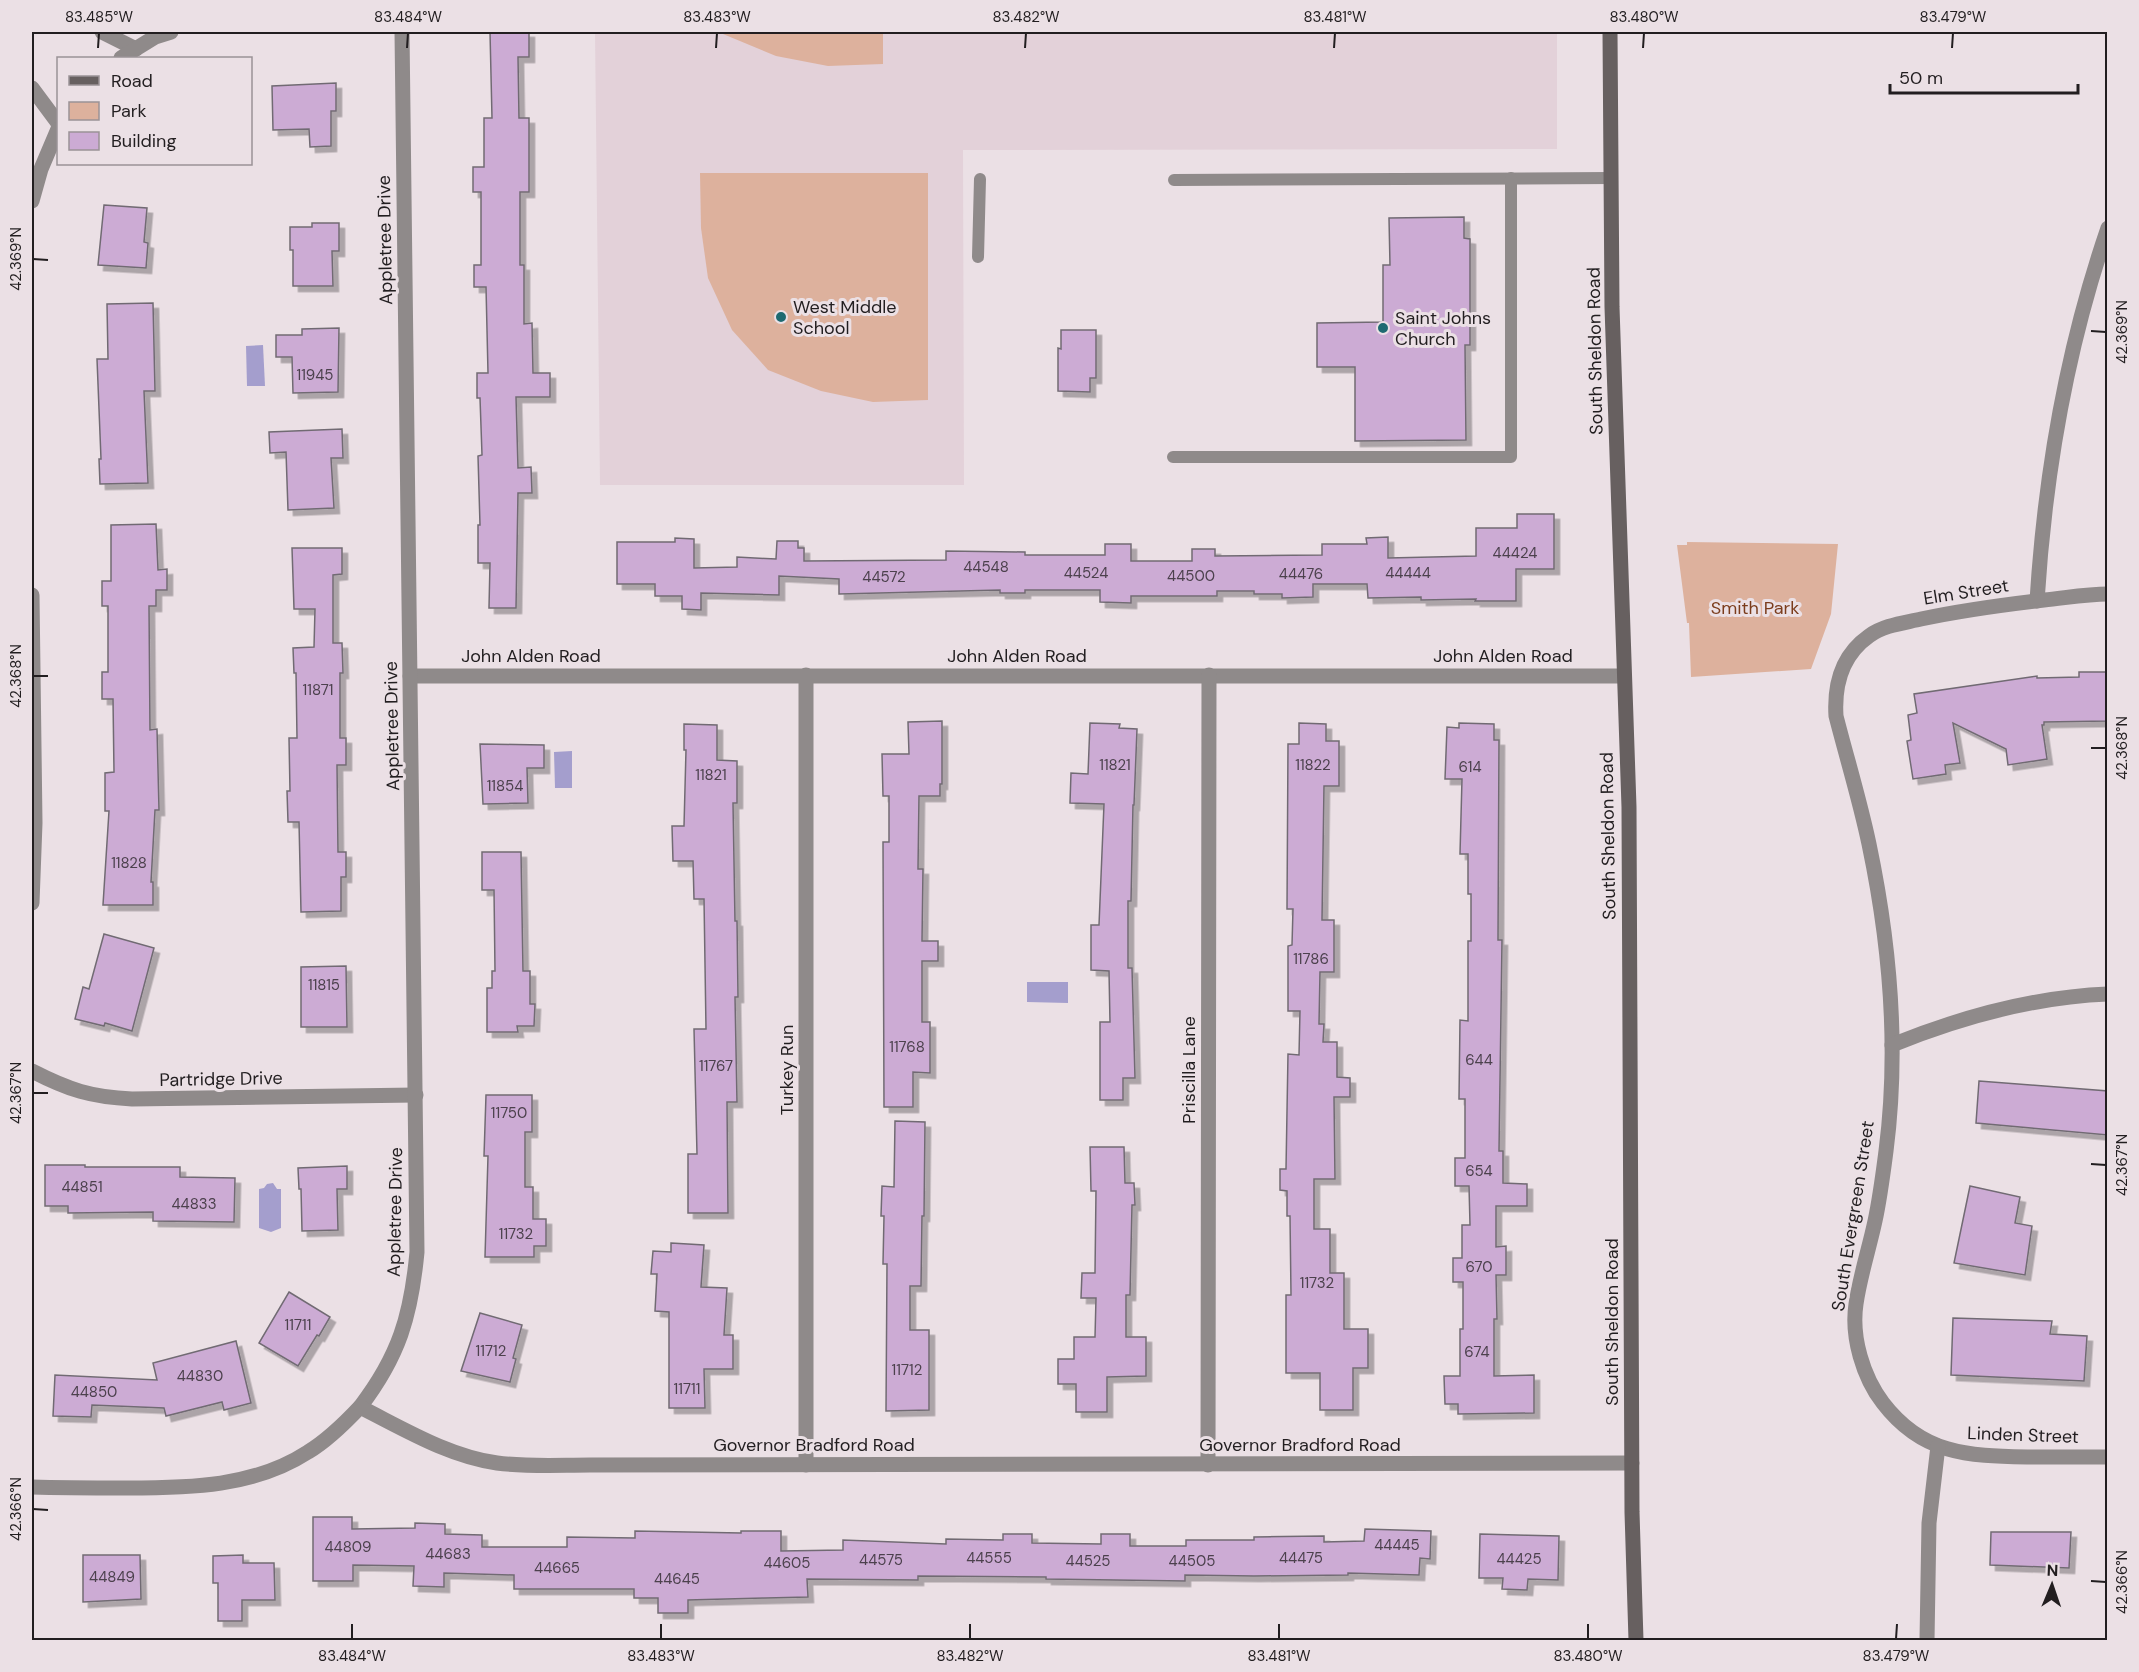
<svg xmlns="http://www.w3.org/2000/svg" width="2139" height="1672" font-family="'DM Sans',sans-serif">
<style>
.built{fill:#e3d1d9}
.green{fill:#ddb19d}
.water{fill:#a49ecd}
.building{fill:#ccabd4;stroke:#716b73;stroke-width:1.5;filter:url(#shadow)}
.lines{fill:none;stroke-linecap:round;stroke-linejoin:round}
.service{stroke:#8f8a8a;stroke-width:12}
.minor{stroke:#8f8a8a;stroke-width:15}
.secondary{stroke:#676060;stroke-width:15}
.ticks{fill:none;stroke:#221e20;stroke-width:2}
.poi-dot{fill:#1e6a71;stroke:#ebe0e5;stroke-width:2}
.labels{text-anchor:middle;stroke-width:6;stroke-linejoin:round;paint-order:stroke}
.number-label{font-size:15px;fill:#4c414d}
.street-label{font-size:18px;fill:#221e20;stroke:#ebe0e5}
.poi-label{font-size:18px;fill:#221e20;stroke:#ebe0e5;text-anchor:start}
.park-label{font-size:18px;fill:#7b3c1c;stroke:#ebe0e5}
.neatline{fill:none;stroke:#221e20;stroke-width:2}
.ticks-label{font-size:15px;text-anchor:middle;fill:#221e20}
</style>
<defs>
<filter id="shadow"><feDropShadow dx="5.5" dy="5.5" stdDeviation="0" flood-color="#0004"/></filter>
</defs>
<rect width="100%" height="100%" fill="#ebe0e5"/>
<polygon class="built" points="595,32 1557,32 1557,149 963,150 964,485 600,485"/>
<g class="green">
<polygon points="720,32 883,32 883,64 828,66 776,56 723,34"/>
<polygon points="700,173 928,173 928,400 873,402 821,391 768,370 732,330 708,278 701,228"/>
<polygon points="1687,542 1838,544 1831,614 1811,669 1691,677 1689,623 1687,623 1677,545 1687,545"/>
</g>
<g class="water">
<polygon points="263,345 265,386 247,386 246,346"/>
<polygon points="572,751 572,788 555,788 554,752"/>
<polygon points="1027,982 1068,982 1068,1003 1027,1002"/>
<polygon points="273,1183 277,1189 281,1189 281,1228 271,1232 259,1228 259,1189 264,1188 267,1184"/>
</g>
<g class="building">
<polygon points="490,32 529,32 529,57 518,57 519,118 529,118 529,192 520,192 520,265 524,265 524,324 532,323 533,373 550,373 550,397 516,397 518,468 531,467 532,493 518,493 516,608 489,608 490,563 478,563 478,525 480,525 478,456 482,455 480,398 477,398 477,373 488,373 486,287 474,287 474,265 481,265 481,192 473,192 473,167 484,167 484,118 492,118"/>
<polygon points="336,83 336,111 331,111 331,146 310,147 309,129 273,130 272,86"/>
<polygon points="104,205 147,208 144,242 148,243 146,268 98,265"/>
<polygon points="1464,217 1464,238 1470,239 1470,345 1465,345 1466,440 1355,441 1355,367 1317,367 1317,323 1383,322 1383,265 1390,265 1389,218"/>
<polygon points="312,223 339,223 339,251 332,251 333,286 293,286 293,250 290,250 290,227 312,227"/>
<polygon points="153,303 155,391 144,391 148,483 100,484 99,459 101,459 97,359 108,359 107,304"/>
<polygon points="339,328 338,392 293,393 292,357 276,357 276,335 302,335 302,329"/>
<polygon points="1061,330 1096,330 1096,378 1090,378 1090,392 1058,391 1058,348 1061,349"/>
<polygon points="342,429 343,458 331,458 334,508 288,510 286,452 270,453 269,432"/>
<polygon points="1517,514 1554,514 1554,569 1516,569 1516,601 1475,601 1476,599 1421,600 1421,597 1368,598 1367,584 1313,584 1313,597 1282,598 1282,594 1254,594 1254,591 1217,591 1217,596 1131,596 1131,603 1100,602 1100,590 1025,590 1025,593 1000,593 1000,590 839,594 839,579 779,576 779,595 701,593 701,610 682,609 682,596 655,596 655,584 617,584 617,542 675,542 675,538 694,539 694,568 737,567 737,557 776,559 777,541 798,541 798,548 804,548 804,561 946,560 946,551 1025,552 1025,555 1105,555 1105,544 1131,544 1131,561 1192,561 1192,549 1215,549 1215,556 1322,555 1322,544 1367,544 1366,538 1388,537 1388,558 1476,556 1476,528 1517,528"/>
<polygon points="156,524 158,570 167,569 167,590 156,590 156,606 149,606 150,730 157,729 159,810 155,810 151,882 153,882 153,905 103,905 109,811 105,811 105,773 114,772 113,699 102,699 102,672 108,672 108,606 102,606 102,581 111,581 111,525"/>
<polygon points="292,548 342,548 342,574 333,575 333,643 342,643 343,673 340,673 340,738 346,738 346,765 337,765 338,852 346,852 346,877 341,877 341,911 301,912 299,822 288,822 287,791 290,791 289,738 297,738 296,673 294,673 293,648 314,647 315,609 294,609"/>
<polygon points="2079,672 2108,672 2108,721 2044,722 2044,725 2042,725 2047,759 2008,765 2006,749 1953,723 1960,763 1945,765 1946,774 1913,779 1907,741 1911,740 1908,715 1917,713 1914,694 2037,676 2037,678 2079,677"/>
<polygon points="942,721 942,784 940,784 940,796 919,796 918,869 923,869 922,941 938,941 938,961 922,961 922,1022 930,1022 930,1073 913,1072 913,1107 884,1107 883,842 889,842 889,796 883,796 882,754 909,754 908,722"/>
<polygon points="1090,723 1120,724 1119,728 1137,729 1134,805 1133,805 1131,901 1128,901 1128,968 1132,968 1135,1078 1123,1078 1123,1100 1100,1100 1100,1022 1110,1022 1109,971 1091,970 1091,925 1099,925 1104,804 1070,803 1071,773 1088,774"/>
<polygon points="1299,723 1326,724 1326,741 1339,741 1339,786 1324,786 1322,920 1334,920 1334,972 1320,972 1319,1024 1324,1024 1323,1042 1337,1042 1337,1077 1350,1078 1350,1097 1334,1097 1335,1179 1314,1179 1314,1229 1330,1229 1330,1273 1344,1273 1344,1329 1368,1329 1368,1368 1353,1368 1353,1410 1320,1410 1320,1373 1286,1373 1286,1295 1291,1295 1290,1216 1287,1216 1287,1191 1280,1190 1280,1169 1286,1169 1288,1054 1299,1055 1300,1011 1288,1011 1288,946 1292,945 1293,909 1287,909 1288,744 1299,744"/>
<polygon points="1459,723 1494,724 1494,740 1499,740 1498,940 1502,940 1499,1151 1503,1151 1503,1183 1527,1184 1527,1206 1496,1206 1496,1247 1506,1246 1506,1275 1496,1275 1497,1319 1494,1319 1494,1376 1534,1375 1534,1413 1458,1414 1458,1404 1445,1404 1444,1376 1460,1376 1460,1329 1463,1329 1463,1282 1453,1282 1453,1258 1462,1258 1462,1225 1470,1225 1469,1186 1455,1186 1455,1158 1465,1158 1465,1099 1459,1099 1460,1020 1468,1021 1468,941 1471,941 1471,894 1468,894 1468,854 1460,854 1462,779 1445,779 1447,727 1459,728"/>
<polygon points="684,724 717,725 717,760 737,761 737,803 733,803 735,921 737,921 738,997 735,997 737,1102 727,1102 728,1213 688,1213 688,1154 697,1154 694,1029 706,1029 704,899 694,899 693,861 673,861 672,826 684,826 686,750 684,750"/>
<polygon points="480,744 544,745 544,768 527,768 528,803 483,804"/>
<polygon points="482,852 521,852 523,971 530,971 530,1004 535,1004 534,1026 517,1026 518,1032 487,1032 487,988 492,988 492,971 495,971 494,890 482,890"/>
<polygon points="104,934 154,948 132,1031 105,1023 104,1026 75,1019 83,987 89,989"/>
<polygon points="346,966 347,1027 301,1027 301,967"/>
<polygon points="1979,1081 2108,1091 2108,1135 1976,1123"/>
<polygon points="486,1095 532,1095 532,1132 525,1132 525,1187 533,1187 533,1219 546,1219 546,1246 534,1246 534,1257 485,1257 488,1156 484,1156"/>
<polygon points="895,1121 925,1122 924,1216 922,1216 921,1286 910,1286 910,1330 929,1330 929,1410 886,1411 887,1264 883,1264 884,1216 881,1216 882,1186 894,1187"/>
<polygon points="1090,1147 1124,1147 1125,1183 1134,1183 1135,1205 1132,1205 1130,1295 1126,1295 1126,1337 1146,1337 1146,1376 1107,1377 1107,1412 1076,1412 1076,1384 1058,1384 1058,1359 1074,1359 1074,1337 1095,1337 1096,1298 1081,1298 1082,1273 1095,1273 1096,1191 1091,1191"/>
<polygon points="45,1165 85,1165 85,1167 180,1167 180,1177 235,1178 234,1222 153,1221 153,1212 68,1213 68,1206 45,1206"/>
<polygon points="347,1166 347,1189 337,1189 338,1230 302,1231 301,1189 299,1189 298,1168"/>
<polygon points="1970,1186 2020,1197 2015,1223 2032,1226 2025,1275 1954,1263"/>
<polygon points="671,1243 704,1245 701,1287 727,1288 724,1335 733,1335 733,1369 704,1369 705,1408 669,1408 669,1312 655,1311 657,1274 651,1274 653,1251 671,1252"/>
<polygon points="289,1292 330,1317 319,1336 317,1335 298,1366 259,1343"/>
<polygon points="480,1313 522,1325 513,1358 516,1359 510,1382 461,1371"/>
<polygon points="1953,1318 2052,1321 2050,1334 2087,1336 2084,1381 1951,1375"/>
<polygon points="236,1341 251,1403 224,1410 222,1402 166,1416 164,1408 92,1405 91,1417 53,1416 55,1375 157,1380 153,1363"/>
<polygon points="313,1517 352,1517 352,1529 415,1528 415,1523 445,1524 445,1534 482,1535 482,1547 567,1547 567,1537 635,1538 635,1531 741,1533 741,1531 781,1531 781,1551 843,1550 843,1540 946,1544 946,1539 1003,1540 1003,1534 1032,1534 1032,1543 1101,1544 1101,1534 1130,1534 1130,1546 1186,1546 1186,1540 1254,1540 1254,1537 1324,1536 1324,1542 1364,1541 1365,1529 1431,1531 1430,1559 1420,1558 1419,1575 1348,1573 1348,1575 1254,1576 1185,1575 1185,1581 1046,1579 1046,1577 918,1576 918,1580 807,1579 808,1597 688,1600 688,1613 658,1613 658,1598 634,1598 634,1589 514,1589 514,1575 444,1573 444,1587 413,1586 414,1566 353,1565 353,1581 313,1581"/>
<polygon points="1991,1532 2071,1532 2069,1568 1990,1565"/>
<polygon points="1480,1534 1559,1536 1558,1580 1528,1579 1527,1590 1502,1589 1503,1578 1479,1578"/>
<polygon points="83,1555 140,1555 141,1599 83,1602"/>
<polygon points="243,1555 243,1563 274,1563 275,1600 242,1600 242,1621 218,1621 218,1583 213,1583 213,1556"/>
</g>
<g class="lines">
<g class="service">
<polyline points="1174,180 1611,178"/>
<polyline points="978,257 980,179"/>
<polyline points="1173,457 1511,457 1511,178"/>
</g>
<g class="minor">
<polyline points="102,32 136,49"/>
<polyline points="121,58 155,37 171,32"/>
<polyline points="32,88 58,123"/>
<polyline points="32,201 41,169 58,129"/>
<path d="M2108,594C2086,594 2065,598 2044,600C2001,605 1963,610 1921,619C1904,623 1884,625 1869,636C1842,655 1834,684 1836,716C1847,759 1860,801 1869,844C1890,944 1899,1050 1886,1151C1883,1174 1880,1198 1875,1221C1869,1249 1860,1276 1856,1304C1851,1337 1863,1377 1883,1403C1922,1454 1967,1456 2027,1457C2054,1457 2081,1457 2108,1457"/>
<polyline points="32,595 35,823 32,903"/>
<path d="M2037,601C2045,472 2066,350 2108,228"/>
<polyline points="806,675 806,1465"/>
<polyline points="410,676 1623,676"/>
<path d="M1892,1045C1961,1017 2032,997 2108,994"/>
<path d="M32,1071C69,1090 91,1097 132,1099L416,1095"/>
<path d="M360,1407C399,1356 411,1316 417,1252L402,32"/>
<polyline points="1208,1465 1209,675"/>
<path d="M32,1487C63,1488 95,1488 127,1488C190,1488 254,1487 308,1452C328,1440 344,1424 360,1407C404,1429 448,1456 497,1463C527,1467 559,1465 590,1465L1632,1463"/>
<polyline points="1927,1640 1929,1523 1938,1446"/>
</g>
<polyline class="secondary" points="1610,32 1612,307 1629,807 1632,1512 1636,1640"/>
</g>
<path class="ticks" d="M98,48L99,33M407,48L408,33M716,48L717,33M1025,48L1026,33M1334,48L1335,33M1643,48L1644,33M1952,48L1953,33M33,259L48,260M2091,331L2106,332M33,676H48M2091,748H2106M33,1093H48M2091,1164L2106,1165M33,1509L48,1510M2091,1581L2106,1582M352,1639V1624M661,1639V1624M970,1639V1624M1279,1639V1624M1588,1639V1624M1896,1639L1897,1624"/>
<g class="poi-dot">
<circle cx="781" cy="317" r="6"/>
<circle cx="1383" cy="328" r="6"/>
</g>
<g class="labels">
<g class="number-label">
<text x="315" y="380">11945</text>
<text x="1515" y="558">44424</text>
<text x="986" y="572">44548</text>
<text x="1086" y="578">44524</text>
<text x="1408" y="578">44444</text>
<text x="1301" y="579">44476</text>
<text x="1191" y="581">44500</text>
<text x="884" y="582">44572</text>
<text x="318" y="695">11871</text>
<text x="1115" y="770">11821</text>
<text x="1313" y="770">11822</text>
<text x="1470" y="772">614</text>
<text x="711" y="780">11821</text>
<text x="505" y="791">11854</text>
<text x="129" y="868">11828</text>
<text x="1311" y="964">11786</text>
<text x="324" y="990">11815</text>
<text x="907" y="1052">11768</text>
<text x="1479" y="1065">644</text>
<text x="716" y="1071">11767</text>
<text x="509" y="1118">11750</text>
<text x="1479" y="1176">654</text>
<text x="82" y="1192">44851</text>
<text x="194" y="1209">44833</text>
<text x="516" y="1239">11732</text>
<text x="1479" y="1272">670</text>
<text x="1317" y="1288">11732</text>
<text x="298" y="1330">11711</text>
<text x="491" y="1356">11712</text>
<text x="1477" y="1357">674</text>
<text x="907" y="1375">11712</text>
<text x="200" y="1381">44830</text>
<text x="687" y="1394">11711</text>
<text x="94" y="1397">44850</text>
<text x="1397" y="1550">44445</text>
<text x="348" y="1552">44809</text>
<text x="448" y="1559">44683</text>
<text x="989" y="1563">44555</text>
<text x="1301" y="1563">44475</text>
<text x="1519" y="1564">44425</text>
<text x="881" y="1565">44575</text>
<text x="1088" y="1566">44525</text>
<text x="1192" y="1566">44505</text>
<text x="787" y="1568">44605</text>
<text x="557" y="1573">44665</text>
<text x="112" y="1582">44849</text>
<text x="677" y="1584">44645</text>
</g>
<g class="street-label">
<text transform="translate(385 240) rotate(-91)" y="6">Appletree Drive</text>
<text transform="translate(1595 351) rotate(-91)" y="6">South Sheldon Road</text>
<text transform="translate(1966 592) rotate(-9)" y="6">Elm Street</text>
<text x="531" y="662">John Alden Road</text>
<text x="1017" y="662">John Alden Road</text>
<text x="1503" y="662">John Alden Road</text>
<text transform="translate(392 726) rotate(-91)" y="6">Appletree Drive</text>
<text transform="translate(1608 836) rotate(-91)" y="6">South Sheldon Road</text>
<text transform="translate(787 1070) rotate(-90)" y="6">Turkey Run</text>
<text transform="translate(1189 1070) rotate(-90)" y="6">Priscilla Lane</text>
<text transform="translate(221 1079) rotate(-1)" y="6">Partridge Drive</text>
<text transform="translate(395 1212) rotate(-89)" y="6">Appletree Drive</text>
<text transform="translate(1853 1216) rotate(-81)" y="6">South Evergreen Street</text>
<text transform="translate(1612 1322) rotate(-90)" y="6">South Sheldon Road</text>
<text transform="translate(2023 1435) rotate(2)" y="6">Linden Street</text>
<text x="814" y="1451">Governor Bradford Road</text>
<text x="1300" y="1451">Governor Bradford Road</text>
</g>
<g class="poi-label">
<text x="793" y="313">West Middle<tspan x="793" dy="21">School</tspan></text>
<text x="1395" y="324">Saint Johns<tspan x="1395" dy="21">Church</tspan></text>
</g>
<g class="park-label">
<text x="1755" y="614">Smith Park</text>
</g>
</g>
<rect width="2139" height="1672" fill="none" stroke="#ebe0e5" stroke-width="66"/>
<rect x="57" y="57" width="195" height="108" fill="#ebe0e5" stroke="#9b9296" stroke-width="1.5"/>
<rect x="69" y="76" width="30" height="9" fill="#676060" stroke="#9b9296" stroke-width="1.5"/>
<text x="111" y="87" font-size="18" fill="#221e20">Road</text>
<rect x="69" y="102" width="30" height="18" fill="#ddb19d" stroke="#9b9296" stroke-width="1.5"/>
<text x="111" y="117" font-size="18" fill="#221e20">Park</text>
<rect x="69" y="132" width="30" height="18" fill="#ccabd4" stroke="#9b9296" stroke-width="1.5"/>
<text x="111" y="147" font-size="18" fill="#221e20">Building</text>
<g transform="translate(2052 1585) rotate(2)" stroke="#ebe0e5" stroke-width="4.5" paint-order="stroke">
<path d="M0-4.5L10 22L0 15L-10 22Z" fill="#221e20"/>
<text y="-9" font-size="16" font-weight="bold" text-anchor="middle" fill="#221e20">N</text>
</g>
<path d="M1890 84v9h188v-9" fill="none" stroke="#221e20" stroke-width="3"/>
<text x="1899" y="84" font-size="18" fill="#221e20" stroke="#ebe0e5" stroke-width="4.5" paint-order="stroke">50 m</text>
<rect x="33" y="33" width="2073" height="1606" class="neatline"/>
<g class="ticks-label">
<text x="99" y="22">83.485°W</text>
<text x="408" y="22">83.484°W</text>
<text x="717" y="22">83.483°W</text>
<text x="1026" y="22">83.482°W</text>
<text x="1335" y="22">83.481°W</text>
<text x="1644" y="22">83.480°W</text>
<text x="1953" y="22">83.479°W</text>
<text transform="translate(16 259) rotate(-90)" y="5">42.369°N</text>
<text transform="translate(2122 332) rotate(-90)" y="5">42.369°N</text>
<text transform="translate(16 676) rotate(-90)" y="5">42.368°N</text>
<text transform="translate(2122 748) rotate(-90)" y="5">42.368°N</text>
<text transform="translate(16 1093) rotate(-90)" y="5">42.367°N</text>
<text transform="translate(2122 1165) rotate(-90)" y="5">42.367°N</text>
<text transform="translate(16 1509) rotate(-90)" y="5">42.366°N</text>
<text transform="translate(2122 1582) rotate(-90)" y="5">42.366°N</text>
<text x="352" y="1661">83.484°W</text>
<text x="661" y="1661">83.483°W</text>
<text x="970" y="1661">83.482°W</text>
<text x="1279" y="1661">83.481°W</text>
<text x="1588" y="1661">83.480°W</text>
<text x="1896" y="1661">83.479°W</text>
</g>
</svg>
